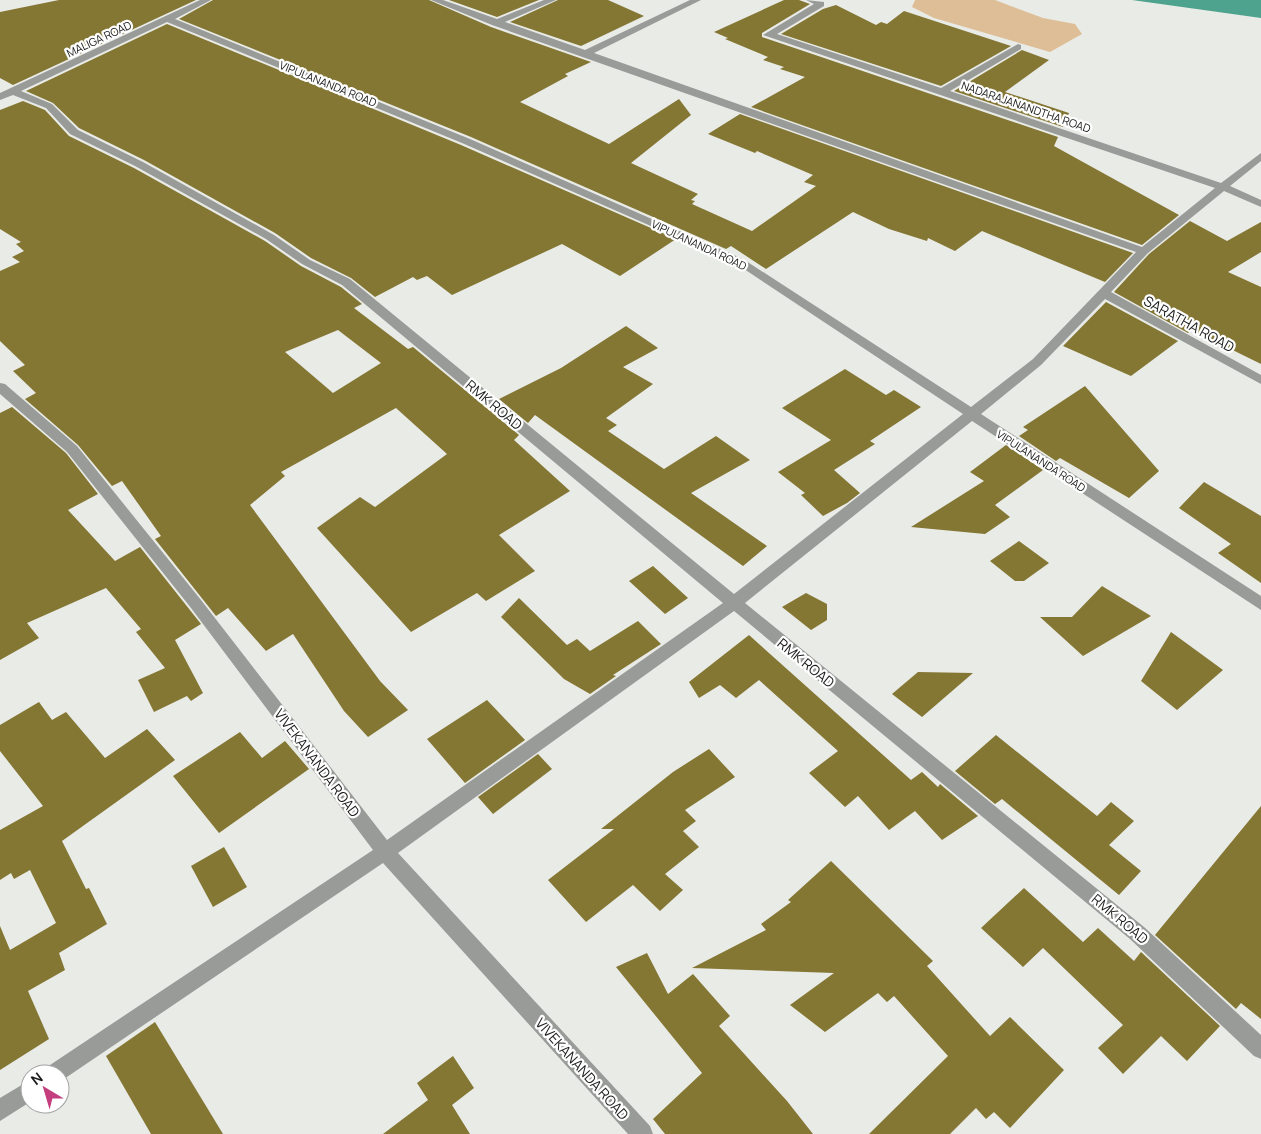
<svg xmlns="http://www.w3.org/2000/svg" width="1261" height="1134" font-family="Manrope,sans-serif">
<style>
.green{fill:#debe96}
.water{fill:#4ea38e}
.building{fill:#847633;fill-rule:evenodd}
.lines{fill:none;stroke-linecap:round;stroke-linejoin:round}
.street{fill:#999b99;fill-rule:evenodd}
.labels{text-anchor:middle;stroke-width:4.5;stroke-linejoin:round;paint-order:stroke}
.far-street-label{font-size:11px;fill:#191918;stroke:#fff}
.street-label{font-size:14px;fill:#191918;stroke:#fff}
</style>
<rect width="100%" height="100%" fill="#e9ebe6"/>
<polygon class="green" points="915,0 995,0 1043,18 1075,24 1082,34 1050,52 934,18 912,7"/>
<polygon class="water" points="1132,0 1261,0 1261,18"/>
<g class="building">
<polygon points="59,0 196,0 13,85 0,78 0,12"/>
<polygon points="213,0 429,0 491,27 591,62 565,74 568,76 520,102 609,144 679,99 691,115 631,163 698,194 691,200 695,201 692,204 752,231 816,186 804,182 813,175 757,151 755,153 708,134 740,114 1133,253 1105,282 982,231 955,251 928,238 927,241 889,229 853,212 766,269 731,246 726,249 471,137 179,19"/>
<polygon points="449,0 539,0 497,17"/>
<polygon points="558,0 608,0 644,16 581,46 510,22"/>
<polygon points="784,0 799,0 810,4 762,33 762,37 1058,137 1054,146 1179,215 1142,245 751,107 805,77 780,69 784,67 763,60 768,57 725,39 728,38 714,32"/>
<polygon points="836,5 876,25 881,22 887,24 904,11 1011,46 941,86 781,34 823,9"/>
<polygon points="167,24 461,145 676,239 620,276 562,244 452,295 427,276 417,280 413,277 375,297 351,278 311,258 275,233 144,160 79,128 53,103 26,91"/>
<polygon points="1022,50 1049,60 1005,92 1069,113 1063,127 954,91"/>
<path d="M23,101L45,110L69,136L134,168L265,241L301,266L341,287L362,304L354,308L408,349L413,347L519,435L514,440L570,491L499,535L535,571L486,601L477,593L411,632L317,528L360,497L375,507L447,454L396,408L281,472L285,476L250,505L380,681L408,710L368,737L344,711L293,634L266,651L228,608L216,616L155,539L161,536L122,481L112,486L78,445L25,399L36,393L13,371L25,365L0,341V271L20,262L12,257L24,251L16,244L21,242L0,229V110ZM338,330L381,363L333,393L285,352Z"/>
<polygon points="1190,221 1227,241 1261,222 1261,252 1228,272 1261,287 1261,364 1192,330 1188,333 1114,292 1149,254"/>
<polygon points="1106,302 1178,341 1131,376 1063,346"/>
<polygon points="626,326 658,348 623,367 653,384 606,418 617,425 608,431 664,469 716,436 750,460 691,493 767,546 743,566 535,415 528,423 499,399 561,368"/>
<polygon points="845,369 886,395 894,390 921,407 870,441 875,444 834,470 860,493 847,503 823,516 801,495 805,493 778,472 831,440 782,408"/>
<polygon points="1085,386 1159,471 1129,498 1060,458 1056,461 1019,436 1028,430 1023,427"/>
<polygon points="12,407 66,453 98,494 68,510 115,561 140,547 201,624 175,640 203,693 191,701 187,696 154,712 138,680 165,668 136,632 141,629 106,588 27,623 39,638 0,660 0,413"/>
<polygon points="1006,445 1043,470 995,505 1010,517 985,534 911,527 984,481 970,472"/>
<polygon points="1204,482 1261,516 1261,583 1218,553 1231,544 1179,508"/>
<polygon points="1019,541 1049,563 1024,581 1015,581 990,561"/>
<polygon points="653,566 688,598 665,614 629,581"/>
<polygon points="1102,586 1151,616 1083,656 1040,617 1072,617"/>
<polygon points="806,593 827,604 827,620 811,630 782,607"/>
<polygon points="519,598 567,645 577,639 590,651 638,621 661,644 613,675 616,676 590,694 564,679 501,617"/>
<polygon points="1171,632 1223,670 1177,710 1141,681"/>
<polygon points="749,635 911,780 922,772 938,787 940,784 978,816 942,840 915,811 889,830 858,796 845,807 809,773 838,751 759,680 736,698 720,685 699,698 689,682"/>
<polygon points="918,672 973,673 922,717 892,694"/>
<polygon points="487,700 525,740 465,783 427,739"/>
<polygon points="39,702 52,720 66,712 105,758 147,729 175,760 62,841 86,889 89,888 107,924 59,953 65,970 28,991 49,1039 0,1070 0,926 10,950 56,923 30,870 14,879 11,873 0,880 0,830 43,806 0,751 0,725"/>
<polygon points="240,732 262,758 285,741 309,769 219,833 173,776"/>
<polygon points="996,735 1097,816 1111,802 1134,821 1109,845 1141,871 1119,895 1002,799 995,804 955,771"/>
<polygon points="709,749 735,777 685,810 696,821 683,831 699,847 665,874 683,890 660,911 633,885 586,922 548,880 614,829 601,829 673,772"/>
<polygon points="538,754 552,769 493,814 478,797"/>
<polygon points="1261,806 1261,1019 1241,1003 1236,1009 1155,935"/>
<polygon points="224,847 247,887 213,907 191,866"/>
<polygon points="831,861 933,961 927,966 990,1036 1010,1017 1064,1070 1010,1128 994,1112 986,1119 976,1108 950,1134 869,1134 948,1056 894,996 887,1002 878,993 825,1032 790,1005 834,973 692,968 766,930 761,924 791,902 788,900"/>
<polygon points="1024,888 1083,942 1098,928 1134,961 1141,952 1220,1026 1187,1061 1161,1036 1123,1074 1098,1048 1123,1025 1043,948 1023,967 981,928"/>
<polygon points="647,953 668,994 693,974 730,1016 719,1026 787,1101 813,1134 665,1134 653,1119 702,1073 616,967"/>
<polygon points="155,1022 223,1134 151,1134 106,1056"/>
<polygon points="453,1056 474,1088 452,1105 470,1134 383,1134 428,1100 417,1083"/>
</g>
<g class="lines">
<g class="street">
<path d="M200,0H211L175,19L470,139L743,259L971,407L1033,359L1136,252L492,25L431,0H443L497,19L544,0H556L505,22L585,50L690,0H701L594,53L1142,247L1215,188L763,35L814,4L806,0L824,2V6L777,34L941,88L1018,44L1021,45V49L950,91L1221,183L1261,153V161L1230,186L1261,200V207L1224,191L1148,253L1111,292L1261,375V384L1105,299L1041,365L981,414L1261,596V610L972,421L745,603L1144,927L1261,1035V1059L1254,1056L1130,939L734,611L398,853L650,1126L653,1134H628L383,863L61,1081L60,1074H44L47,1067L373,850L191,608L67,452L0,394V383L5,384L77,446L201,600L387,840L723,603L342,285L302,264L266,239L135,166L70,134L46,108L13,95L0,100V93ZM167,22L462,143L735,263L963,414L734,594L350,279L310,260L274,235L143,162L78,130L52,104L21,91Z"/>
<polygon points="30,1080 30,1102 0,1121 0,1098"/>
</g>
</g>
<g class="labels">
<g class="far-street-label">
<text transform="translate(99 39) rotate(-25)" y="4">MALIGA ROAD</text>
<text transform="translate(328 84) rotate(22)" y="4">VIPULANANDA ROAD</text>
<text transform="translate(1026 107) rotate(19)" y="4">NADARAJANANDTHA ROAD</text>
<text transform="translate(699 245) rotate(25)" y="4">VIPULANANDA ROAD</text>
<text transform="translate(1041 461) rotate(33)" y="4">VIPULANANDA ROAD</text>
</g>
<g class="street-label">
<text transform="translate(1189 324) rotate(29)" y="5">SARATHA ROAD</text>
<text transform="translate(494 405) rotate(40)" y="5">RMK ROAD</text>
<text transform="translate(806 663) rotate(39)" y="5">RMK ROAD</text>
<text transform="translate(317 763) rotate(53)" y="5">VIVEKANANDA ROAD</text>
<text transform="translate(1120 919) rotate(40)" y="5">RMK ROAD</text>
<text transform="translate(582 1069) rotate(48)" y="5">VIVEKANANDA ROAD</text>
</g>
</g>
<g transform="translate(45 1089) rotate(322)"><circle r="24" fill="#ffffff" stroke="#a3a3a3"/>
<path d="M0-4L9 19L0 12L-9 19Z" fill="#c43d7d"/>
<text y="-8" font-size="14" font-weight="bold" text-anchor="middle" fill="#191918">N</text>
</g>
</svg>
